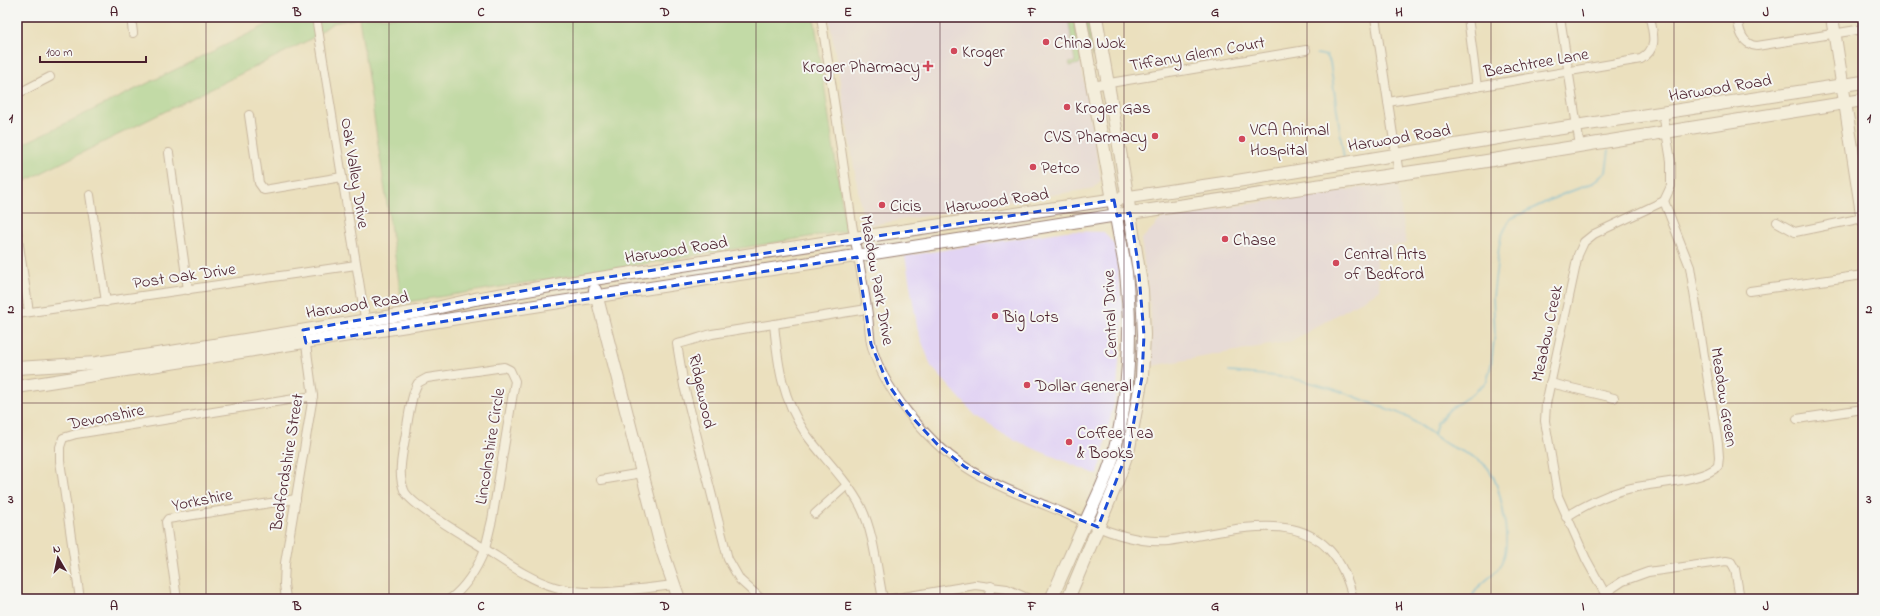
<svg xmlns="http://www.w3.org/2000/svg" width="1880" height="616" font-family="'Indie Flower',sans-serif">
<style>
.built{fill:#e2d4f3}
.green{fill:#90d289;stroke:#6d785a}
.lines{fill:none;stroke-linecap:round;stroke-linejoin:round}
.stream{stroke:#5bb2d8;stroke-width:2}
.street-casing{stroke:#9a8074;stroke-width:10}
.secondary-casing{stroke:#9a8074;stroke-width:14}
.street{stroke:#fff;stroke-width:8}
.secondary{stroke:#fff;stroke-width:12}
.marked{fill:none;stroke:#1d4ed8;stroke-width:3;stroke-dasharray:8 5;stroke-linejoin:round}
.grid{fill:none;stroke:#4a1f2b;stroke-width:1;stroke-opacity:0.55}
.poi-dot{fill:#d1495b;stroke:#f6f6f2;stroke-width:1.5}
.labels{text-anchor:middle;stroke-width:4;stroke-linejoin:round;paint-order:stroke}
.poi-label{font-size:17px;fill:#4a1f2b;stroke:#f6f6f2;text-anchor:start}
.street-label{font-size:17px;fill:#4a1f2b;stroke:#f6f6f2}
.neatline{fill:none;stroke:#4a1f2b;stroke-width:1.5}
.grid-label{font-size:13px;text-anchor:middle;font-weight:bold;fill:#4a1f2b}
</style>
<rect width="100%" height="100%" fill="#f6f6f2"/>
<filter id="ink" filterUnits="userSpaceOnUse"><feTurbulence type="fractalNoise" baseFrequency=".025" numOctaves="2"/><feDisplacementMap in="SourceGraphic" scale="8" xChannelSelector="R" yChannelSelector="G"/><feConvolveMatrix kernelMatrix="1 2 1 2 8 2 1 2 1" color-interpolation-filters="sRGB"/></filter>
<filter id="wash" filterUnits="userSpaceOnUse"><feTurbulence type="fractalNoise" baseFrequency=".012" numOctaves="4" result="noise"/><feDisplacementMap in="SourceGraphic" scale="16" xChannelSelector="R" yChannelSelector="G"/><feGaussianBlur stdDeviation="0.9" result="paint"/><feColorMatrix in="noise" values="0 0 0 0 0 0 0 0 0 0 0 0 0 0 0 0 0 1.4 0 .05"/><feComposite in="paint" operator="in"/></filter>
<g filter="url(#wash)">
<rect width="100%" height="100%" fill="#ebe0be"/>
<g class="built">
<polygon points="829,17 1073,17 1101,180 1094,188 864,226"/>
<polygon points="1397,182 1406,244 1374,249 1380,290 1292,341 1152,366 1151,315 1141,240 1163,217"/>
<polygon points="1066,231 1104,232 1115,246 1123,313 1117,387 1098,475 1037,450 1003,434 976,416 931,366 918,331 905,256"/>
</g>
<g class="green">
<polygon points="283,17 814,17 846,231 402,303 359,18 333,23 309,40 17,185 17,147"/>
<polygon points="1068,17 1073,17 1081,61 1079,64 1070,66 1069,63 1075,62"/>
<polygon points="1084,17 1089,17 1094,55 1093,57"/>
</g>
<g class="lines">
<g class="stream">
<polyline points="1317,54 1327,56 1330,62 1344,159"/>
<path d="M1229,372C1251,374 1273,375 1295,379C1320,384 1347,393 1371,403C1382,408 1394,410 1405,416C1420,424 1433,435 1448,445C1461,452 1476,455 1487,467C1501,483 1510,537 1504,557C1499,576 1478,581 1471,599"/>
<polyline points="1434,435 1437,423 1450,409 1475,392 1487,381 1491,365 1495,333 1493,297 1499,247 1501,237 1510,219 1561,195 1593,183 1606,172 1609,150"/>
</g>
</g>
</g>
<g filter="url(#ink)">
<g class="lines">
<defs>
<g id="street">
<polyline points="131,17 133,33"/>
<polyline points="316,17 366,324"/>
<path d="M821,17C832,86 842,155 852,224C857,252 863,280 867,308C869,319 869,332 871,343C881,387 927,441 964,466C989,483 1018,494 1047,506C1085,521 1126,544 1168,541C1243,529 1329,497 1353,599"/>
<polyline points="1375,17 1399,174"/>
<polyline points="1468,17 1477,87"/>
<polyline points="1560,17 1580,146"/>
<path d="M1737,17C1739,30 1742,45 1757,46L1863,29"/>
<polyline points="1092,86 1306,50"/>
<polyline points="17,94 50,77"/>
<path d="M1388,102L1641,59C1659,48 1653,35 1650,17"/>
<polyline points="249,115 259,183 264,190 342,177"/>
<polyline points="169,153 188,290"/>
<polyline points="90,195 106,302"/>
<polyline points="1777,222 1795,232 1863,218"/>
<polyline points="17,232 29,312"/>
<polyline points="1750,291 1863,275"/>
<polyline points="17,314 356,265"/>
<path d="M774,324C778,366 782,399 806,434C824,459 847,480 861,507C874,533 877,570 883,599"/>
<path d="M504,367L510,370L515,381L492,520L485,549C470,539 409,505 404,490C397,472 403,452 406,433C408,420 411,394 418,383L427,378Z"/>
<polyline points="1550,383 1614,398"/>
<polyline points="1797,419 1863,409"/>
<polyline points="601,480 642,473"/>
<polyline points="815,514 847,485"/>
<path d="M1566,517C1585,505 1602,496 1624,490C1646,483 1703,482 1718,466L1719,457L1718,444L1690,267L1664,201"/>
<polyline points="1605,593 1623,581 1648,572 1726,561 1731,562 1735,569 1740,599"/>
<polyline points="80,599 60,461 60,447 63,438 76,434 313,396"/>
<polyline points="177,599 166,522 168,519 296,499"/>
<polyline points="286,599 284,584 285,563 313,396 305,337"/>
<path d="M450,599C467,586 477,569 485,549C507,563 530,580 555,587C592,598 636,589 674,585"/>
<path d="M761,599L740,580L728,559L684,386L677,344C689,342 700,337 712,334L867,309"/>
<polyline points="892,599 975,585 1007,589 1029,599"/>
<polyline points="988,599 991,586"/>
<polyline points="1608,599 1586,559 1558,496 1545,421 1546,404 1578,255 1584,242 1594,234 1664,201 1671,186 1671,161 1663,113"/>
</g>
<g id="secondary">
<polyline points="1832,17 1863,220"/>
<polyline points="595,290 662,550 679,599"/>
<polyline points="17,368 96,363 171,352 423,311 475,299 556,285 854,238 1237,181 1510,136 1863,82"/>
<polyline points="17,387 1130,213 1468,164 1863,100"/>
<path d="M1051,599C1063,573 1074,547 1086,521C1095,501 1106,480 1112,459C1130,398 1132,335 1126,272L1080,17"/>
<polyline points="1068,599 1117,482 1129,448 1142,377 1144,335 1142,290 1121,157 1096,17"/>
</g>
</defs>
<use href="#street" class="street-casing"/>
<use href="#secondary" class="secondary-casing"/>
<use href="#street" class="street"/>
<use href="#secondary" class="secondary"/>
</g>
</g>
<path d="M0 0H1880V616H0ZM1114,200L1117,216L1130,213L1138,263L1144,335L1142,377L1129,448L1098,527L1019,495L965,467L938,445L908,413L888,384L871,344L857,257L306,343L303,330L556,285Z" fill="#ebe0be" fill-opacity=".55" fill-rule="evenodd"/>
<path class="marked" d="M1114,200L1117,216L1130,213L1138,263L1144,335L1142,377L1129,448L1098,527L1019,495L965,467L938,445L908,413L888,384L871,344L857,257L306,343L303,330L556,285Z"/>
<path class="grid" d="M206,17V599M389,17V599M573,17V599M756,17V599M940,17V599M1124,17V599M1307,17V599M1491,17V599M1674,17V599M17,213H1863M17,403H1863"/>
<g class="poi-dot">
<circle cx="1046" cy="42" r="4"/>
<circle cx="954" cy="51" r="4"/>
<path d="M926 60h4v4h4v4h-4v4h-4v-4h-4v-4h4z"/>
<circle cx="1067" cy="107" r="4"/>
<circle cx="1155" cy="136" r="4"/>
<circle cx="1242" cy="139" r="4"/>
<circle cx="1033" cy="167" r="4"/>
<circle cx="882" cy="205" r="4"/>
<circle cx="1225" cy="239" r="4"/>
<circle cx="1336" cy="263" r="4"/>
<circle cx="995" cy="316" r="4"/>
<circle cx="1027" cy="385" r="4"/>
<circle cx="1069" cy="442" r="4"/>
</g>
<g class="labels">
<g class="poi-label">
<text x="1054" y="48">China Wok</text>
<text x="962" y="57">Kroger</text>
<text x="920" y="72" text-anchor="end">Kroger Pharmacy</text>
<text x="1075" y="113">Kroger Gas</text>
<text x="1250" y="135">VCA Animal<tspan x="1250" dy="20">Hospital</tspan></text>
<text x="1147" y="142" text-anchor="end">CVS Pharmacy</text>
<text x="1041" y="173">Petco</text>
<text x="890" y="211">Cicis</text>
<text x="1233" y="245">Chase</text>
<text x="1344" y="259">Central Arts<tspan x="1344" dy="20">of Bedford</tspan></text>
<text x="1003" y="322">Big Lots</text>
<text x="1035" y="391">Dollar General</text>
<text x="1077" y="438">Coffee Tea<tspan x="1077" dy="20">&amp; Books</tspan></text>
</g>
<g class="street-label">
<text transform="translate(1197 53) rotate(-10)" y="6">Tiffany Glenn Court</text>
<text transform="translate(1536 62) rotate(-10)" y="6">Beachtree Lane</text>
<text transform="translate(1720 87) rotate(-9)" y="6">Harwood Road</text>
<text transform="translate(1399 137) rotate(-9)" y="6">Harwood Road</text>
<text transform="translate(356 173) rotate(81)" y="6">Oak Valley Drive</text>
<text transform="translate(997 200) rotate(-8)" y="6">Harwood Road</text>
<text transform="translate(676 249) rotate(-9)" y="6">Harwood Road</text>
<text transform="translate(184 275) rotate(-8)" y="6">Post Oak Drive</text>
<text transform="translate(878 280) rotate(80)" y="6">Meadow Park Drive</text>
<text transform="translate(357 304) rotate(-9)" y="6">Harwood Road</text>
<text transform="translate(1109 314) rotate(-92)" y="6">Central Drive</text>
<text transform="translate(1546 333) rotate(-78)" y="6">Meadow Creek</text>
<text transform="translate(703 391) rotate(78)" y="6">Ridgewood</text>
<text transform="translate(1725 397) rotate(81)" y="6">Meadow Green</text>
<text transform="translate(106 416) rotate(-11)" y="6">Devonshire</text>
<text transform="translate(489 446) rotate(-81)" y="6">Lincolnshire Circle</text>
<text transform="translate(286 462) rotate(-81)" y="6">Bedfordshire Street</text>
<text transform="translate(202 499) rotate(-11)" y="6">Yorkshire</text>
</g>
</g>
<rect width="1880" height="616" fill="none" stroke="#f6f6f2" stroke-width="44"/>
<g transform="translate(58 558) rotate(351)" stroke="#f6f6f2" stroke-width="3" paint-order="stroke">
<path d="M0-3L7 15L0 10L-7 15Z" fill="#4a1f2b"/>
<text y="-6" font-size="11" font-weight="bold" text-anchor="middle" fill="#4a1f2b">N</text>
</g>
<path d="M40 56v6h106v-6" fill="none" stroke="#4a1f2b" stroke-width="2"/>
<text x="46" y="56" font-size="12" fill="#4a1f2b" stroke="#f6f6f2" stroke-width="3" paint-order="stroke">100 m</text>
<rect x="22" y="22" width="1836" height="572" class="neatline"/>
<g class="grid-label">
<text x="114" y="16">A</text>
<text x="297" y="16">B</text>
<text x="481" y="16">C</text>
<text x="665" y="16">D</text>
<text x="848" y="16">E</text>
<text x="1032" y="16">F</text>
<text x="1215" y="16">G</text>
<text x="1399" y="16">H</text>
<text x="1583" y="16">I</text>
<text x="1766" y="16">J</text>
<text x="11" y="122">1</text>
<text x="1869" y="122">1</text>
<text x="11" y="313">2</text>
<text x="1869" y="313">2</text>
<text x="11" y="503">3</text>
<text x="1869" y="503">3</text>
<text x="114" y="610">A</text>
<text x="297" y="610">B</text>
<text x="481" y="610">C</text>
<text x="665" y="610">D</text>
<text x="848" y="610">E</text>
<text x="1032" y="610">F</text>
<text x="1215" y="610">G</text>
<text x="1399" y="610">H</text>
<text x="1583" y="610">I</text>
<text x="1766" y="610">J</text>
</g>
</svg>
